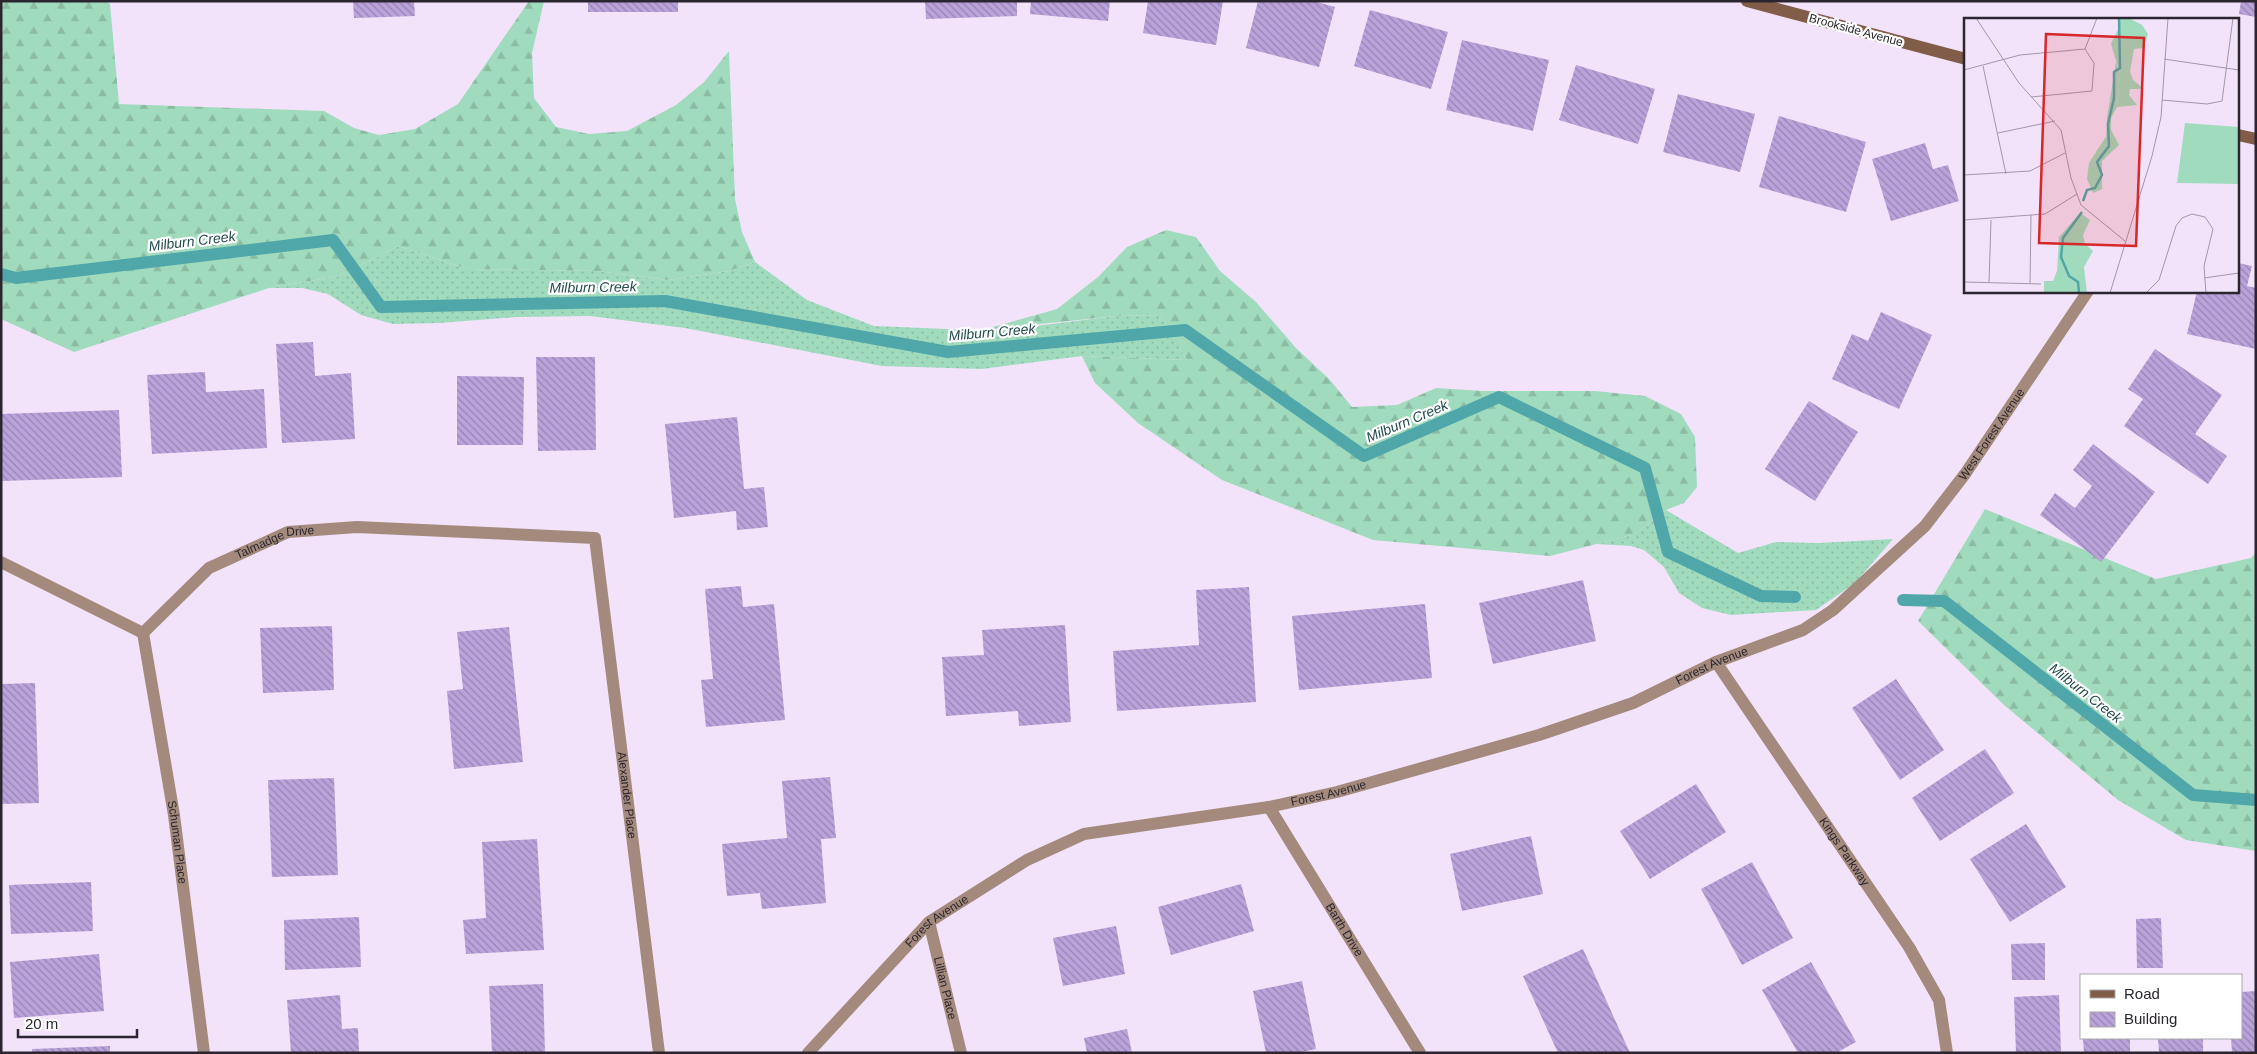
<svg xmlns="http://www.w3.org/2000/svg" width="2257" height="1054" font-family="Arial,sans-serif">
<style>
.grass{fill:url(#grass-dots)}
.forest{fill:url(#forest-firs)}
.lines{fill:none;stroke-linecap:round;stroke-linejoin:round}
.stream{stroke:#50a7aa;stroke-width:12}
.building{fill:url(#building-back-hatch)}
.street{stroke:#a48a7c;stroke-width:12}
.secondary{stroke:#815c48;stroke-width:12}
.labels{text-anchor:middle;stroke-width:4.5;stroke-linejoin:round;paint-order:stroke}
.street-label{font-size:12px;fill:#2a252e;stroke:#fff}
.water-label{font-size:14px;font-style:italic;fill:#224b4c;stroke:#fff}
.inset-river{fill:none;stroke:#50a7aa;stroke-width:2.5}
.inset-road{fill:none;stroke:#a297a9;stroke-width:1}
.view{fill:#d62828;fill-opacity:0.15;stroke:#d62828;stroke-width:2.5}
.inset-edge{fill:none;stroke:#2a252e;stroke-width:2.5}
</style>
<defs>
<pattern id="grass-dots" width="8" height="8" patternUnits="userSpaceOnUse" patternTransform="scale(1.25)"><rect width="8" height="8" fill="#a1dbbd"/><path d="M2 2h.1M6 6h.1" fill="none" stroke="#8bbca3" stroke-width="1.8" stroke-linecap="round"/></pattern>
<pattern id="forest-firs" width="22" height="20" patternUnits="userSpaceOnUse" patternTransform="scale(1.25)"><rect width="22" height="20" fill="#a1dbbd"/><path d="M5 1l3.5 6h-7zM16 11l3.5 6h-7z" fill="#8bbca3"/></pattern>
<pattern id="building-back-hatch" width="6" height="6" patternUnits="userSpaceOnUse" patternTransform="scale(1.25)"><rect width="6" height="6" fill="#baa2da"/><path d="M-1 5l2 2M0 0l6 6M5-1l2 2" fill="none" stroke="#9784b1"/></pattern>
</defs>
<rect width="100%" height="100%" fill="#f2e3fb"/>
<g class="grass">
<polygon points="398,246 468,269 597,271 668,280 729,271 755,262 807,300 874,326 994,331 1117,316 1161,315 1187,360 1082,356 982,369 882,366 685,328 590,316 518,317 439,323 393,324 361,315 328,294 302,288 269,288 339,276"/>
<polygon points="1666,510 1738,553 1776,542 1818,543 1893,539 1855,583 1816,610 1731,615 1702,608 1679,593 1664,567 1644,550 1631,546 1596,544 1635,534"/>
</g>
<g class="forest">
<polygon points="1,1 106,1 110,4 119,104 324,111 354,128 379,135 415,129 458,104 529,1 544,1 532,53 534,98 556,127 589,134 627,131 676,105 704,82 729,51 735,199 742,232 755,262 729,271 668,280 597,271 468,269 398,246 339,276 269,288 74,352 1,319"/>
<polygon points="1166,230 1196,237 1220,271 1256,302 1296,348 1330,380 1352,407 1397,405 1436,388 1484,391 1595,391 1645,396 1681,414 1695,437 1697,487 1684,503 1666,510 1635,534 1550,556 1373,540 1222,480 1138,423 1095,383 1082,356 1187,360 1161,315 1117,316 982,330 1057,309 1098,277 1127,247"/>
<polygon points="1985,509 2156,579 2251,558 2256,552 2256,851 2186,840 2118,800 2004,705 1918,621"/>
</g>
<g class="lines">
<g class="stream">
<polyline points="1,274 16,278 333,240 381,307 665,301 948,352 1185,330 1364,456 1499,397 1645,468 1668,552 1761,596 1795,597"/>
<polyline points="1903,600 1944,601 2193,795 2256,800"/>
</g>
</g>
<g class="building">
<polygon points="353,1 414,1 415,16 354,18"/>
<rect x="588" y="1" width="90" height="11"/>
<polygon points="925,1 1017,1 1017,16 926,19"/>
<polygon points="1031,1 1110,1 1108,21 1030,14"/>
<polygon points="1148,1 1223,1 1216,45 1143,33"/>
<polygon points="1258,1 1313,1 1335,7 1319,67 1246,48"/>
<polygon points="2241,1 2256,1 2256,17 2239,14"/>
<polygon points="1370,10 1448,32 1431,89 1354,66"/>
<polygon points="1462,40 1549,60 1533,131 1446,110"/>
<polygon points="1576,65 1655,89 1638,144 1559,120"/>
<polygon points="1678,94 1755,114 1740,172 1663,152"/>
<polygon points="1779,116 1866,142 1846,212 1759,187"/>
<polygon points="1925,143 1933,169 1948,165 1959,201 1891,221 1872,159"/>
<polygon points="2238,263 2252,266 2247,286 2256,288 2256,349 2187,334 2197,291 2238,291"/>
<polygon points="1881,312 1932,335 1899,409 1832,379 1852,334 1868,341"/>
<polygon points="313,342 315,376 351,373 355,439 282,443 276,344"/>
<polygon points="2155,349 2222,395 2195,434 2227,456 2208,484 2124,426 2143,399 2128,389"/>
<polygon points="536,357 595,357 596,450 538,451"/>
<polygon points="205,372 206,392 264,389 267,448 152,454 147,375"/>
<polygon points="457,376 524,377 523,445 457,445"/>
<polygon points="1809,401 1858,432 1815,501 1765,469"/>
<polygon points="119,410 122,477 2,481 1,414"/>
<polygon points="737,417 744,489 764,487 768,527 737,530 736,511 674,518 665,424"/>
<polygon points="2093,444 2155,492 2101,562 2040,515 2055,493 2075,508 2092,486 2073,470"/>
<polygon points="1583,580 1596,641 1493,664 1479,603"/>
<polygon points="741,586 743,607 774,604 785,720 706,727 701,680 713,679 705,589"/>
<polygon points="1249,587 1256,702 1117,711 1113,651 1199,645 1196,590"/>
<polygon points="1425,604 1432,678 1299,690 1292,616"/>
<polygon points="1065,625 1071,722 1019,726 1018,711 946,716 942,657 984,655 982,630"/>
<polygon points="332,626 334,690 263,693 260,628"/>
<polygon points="509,627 523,762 454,769 447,691 463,689 457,632"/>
<polygon points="1896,679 1944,750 1900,780 1852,708"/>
<polygon points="35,683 39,803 1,804 1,684"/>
<polygon points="1985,749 2014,793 1940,841 1912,798"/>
<polygon points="830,777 836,838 821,839 826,903 762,909 760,893 727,896 722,844 787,838 782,781"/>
<polygon points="334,778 338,875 272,877 268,780"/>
<polygon points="1696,784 1726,832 1650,879 1620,831"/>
<polygon points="2026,824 2066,887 2010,922 1970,859"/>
<polygon points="1531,836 1543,894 1462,911 1450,854"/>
<polygon points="537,839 544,950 466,954 463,920 486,918 482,842"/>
<polygon points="1752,862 1793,938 1742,965 1701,889"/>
<polygon points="91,882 93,931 11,934 9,885"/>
<polygon points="1241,884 1254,931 1171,955 1158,907"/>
<polygon points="359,917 361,967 285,970 284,920"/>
<polygon points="2161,918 2163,968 2137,968 2136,919"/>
<polygon points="1116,926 1125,974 1063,986 1053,938"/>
<polygon points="2045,943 2045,980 2012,980 2011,944"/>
<polygon points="1583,949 1630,1053 1558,1053 1523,976"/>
<polygon points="99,954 104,1011 14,1018 10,962"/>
<polygon points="1811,962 1856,1042 1836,1053 1798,1053 1762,990"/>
<polygon points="1302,981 1316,1049 1297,1053 1266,1053 1253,991"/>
<polygon points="543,984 545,1053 492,1053 489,986"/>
<polygon points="2256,991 2256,1053 2232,1053 2231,1038 2241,1038 2241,992"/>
<polygon points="340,995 342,1029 358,1028 359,1052 291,1053 287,1000"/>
<polygon points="2059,995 2061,1053 2016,1053 2014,997"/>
<polygon points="1127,1029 1132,1053 1087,1053 1084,1038"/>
<polygon points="2083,1038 2130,1038 2130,1053 2084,1053"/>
<polygon points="2158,1038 2203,1038 2203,1053 2159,1053"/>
<polygon points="110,1046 110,1053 32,1053 32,1049"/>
</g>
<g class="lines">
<g class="street">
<polyline points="1,562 143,633"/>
<path id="s1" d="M143,633L209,568L288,532L357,527L595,538L659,1053"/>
<path id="s2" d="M143,633L174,815L204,1053"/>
<path id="s3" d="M1716,662L1909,947L1939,1000L1947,1053"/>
<path id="s4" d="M1269,807L1420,1053"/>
<path id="s5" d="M929,922L961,1053"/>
<path id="s6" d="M808,1053L929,922L1027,860L1084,834L1269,807L1337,792L1539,735L1633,703L1716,662L1803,630L1833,610L1925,526L1965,474L2088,291"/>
</g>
<g class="secondary">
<polyline points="1747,1 1966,59"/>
<polyline points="2238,135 2256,139"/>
</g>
</g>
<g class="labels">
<g class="street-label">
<text transform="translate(1856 30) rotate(15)" y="4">Brookside Avenue</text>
<text dy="4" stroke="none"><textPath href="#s6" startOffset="1382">West Forest Avenue</textPath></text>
<text dy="4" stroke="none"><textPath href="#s1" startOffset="164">Talmadge Drive</textPath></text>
<text dy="4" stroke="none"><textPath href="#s6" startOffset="1010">Forest Avenue</textPath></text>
<text dy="4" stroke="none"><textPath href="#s6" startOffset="605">Forest Avenue</textPath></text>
<text dy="4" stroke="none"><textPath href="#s1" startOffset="746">Alexander Place</textPath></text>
<text dy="4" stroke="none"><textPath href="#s2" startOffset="212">Schuman Place</textPath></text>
<text dy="4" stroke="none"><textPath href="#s3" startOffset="229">Kings Parkway</textPath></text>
<text dy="4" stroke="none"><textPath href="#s6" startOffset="185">Forest Avenue</textPath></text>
<text dy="4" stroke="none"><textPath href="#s4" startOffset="144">Barth Drive</textPath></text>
<text dy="4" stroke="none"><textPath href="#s5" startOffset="68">Lillian Place</textPath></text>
</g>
<g class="water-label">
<text transform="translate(192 241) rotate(-7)" y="5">Milburn Creek</text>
<text transform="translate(593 287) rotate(-1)" y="5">Milburn Creek</text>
<text transform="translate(992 332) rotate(-5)" y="5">Milburn Creek</text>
<text transform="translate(1407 421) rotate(-23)" y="5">Milburn Creek</text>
<text transform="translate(2086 693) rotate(38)" y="5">Milburn Creek</text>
</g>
</g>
<g transform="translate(1964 18)">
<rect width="275" height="275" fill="#f2e3fb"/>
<path d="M152,44L156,56L153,89L147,100V126L142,128L143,100ZM221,105L275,109V166L213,165Z" fill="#a1dbbd"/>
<path d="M155,0H165L178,7L184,16L179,30L170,31L166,54L169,62L180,71H166L165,77L173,87L153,89L156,56L147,26L155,9ZM146,110L155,127L138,143V171L129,175L123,161L125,145L141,120L143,119V128L147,126ZM116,195L126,202L119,217L121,226L129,233L120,249L123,275H80V263H89L93,253L95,219Z" fill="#a1dbbd"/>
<path class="inset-river" d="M119,183L123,172L131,170L138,157L133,144L145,128L144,106L150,80V54L156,50L155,0M115,275L114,264L105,258L97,239L99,220L118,194"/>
<path class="inset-road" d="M12,0L55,65L97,112L107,160L117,187L161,223M121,31L133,0M200,41L275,52M19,48L42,156M0,52L56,37L121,31M67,79L128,73L130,45L121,31M198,82L243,86L258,83L269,0M34,115L91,103M0,157L66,153L101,135M0,202L81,196L113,176M240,260L275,255M0,264L77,266M25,265L27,202M66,266L67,197M146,275L188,138L197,99L204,0M182,275L195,262L212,208L218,200L228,196L241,199L249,211L240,248L242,275"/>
<path class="view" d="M82,16L180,20L172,228L75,225Z"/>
<rect width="275" height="275" class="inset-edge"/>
</g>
<rect width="2257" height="1054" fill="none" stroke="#2a252e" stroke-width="5"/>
<rect x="2080" y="974" width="162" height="65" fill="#ffffff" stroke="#aaa8ab"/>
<rect x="2090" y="990" width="25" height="8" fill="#815c48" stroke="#aaa8ab"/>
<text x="2124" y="999" font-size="15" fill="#2a252e">Road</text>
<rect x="2090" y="1012" width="25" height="15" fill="url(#building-back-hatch)" stroke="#aaa8ab"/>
<text x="2124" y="1024" font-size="15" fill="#2a252e">Building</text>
<path d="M18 1029v8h119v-8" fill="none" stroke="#2a252e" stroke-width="2.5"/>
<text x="25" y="1029" font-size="15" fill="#2a252e" stroke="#ffffff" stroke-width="4" paint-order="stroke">20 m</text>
</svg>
